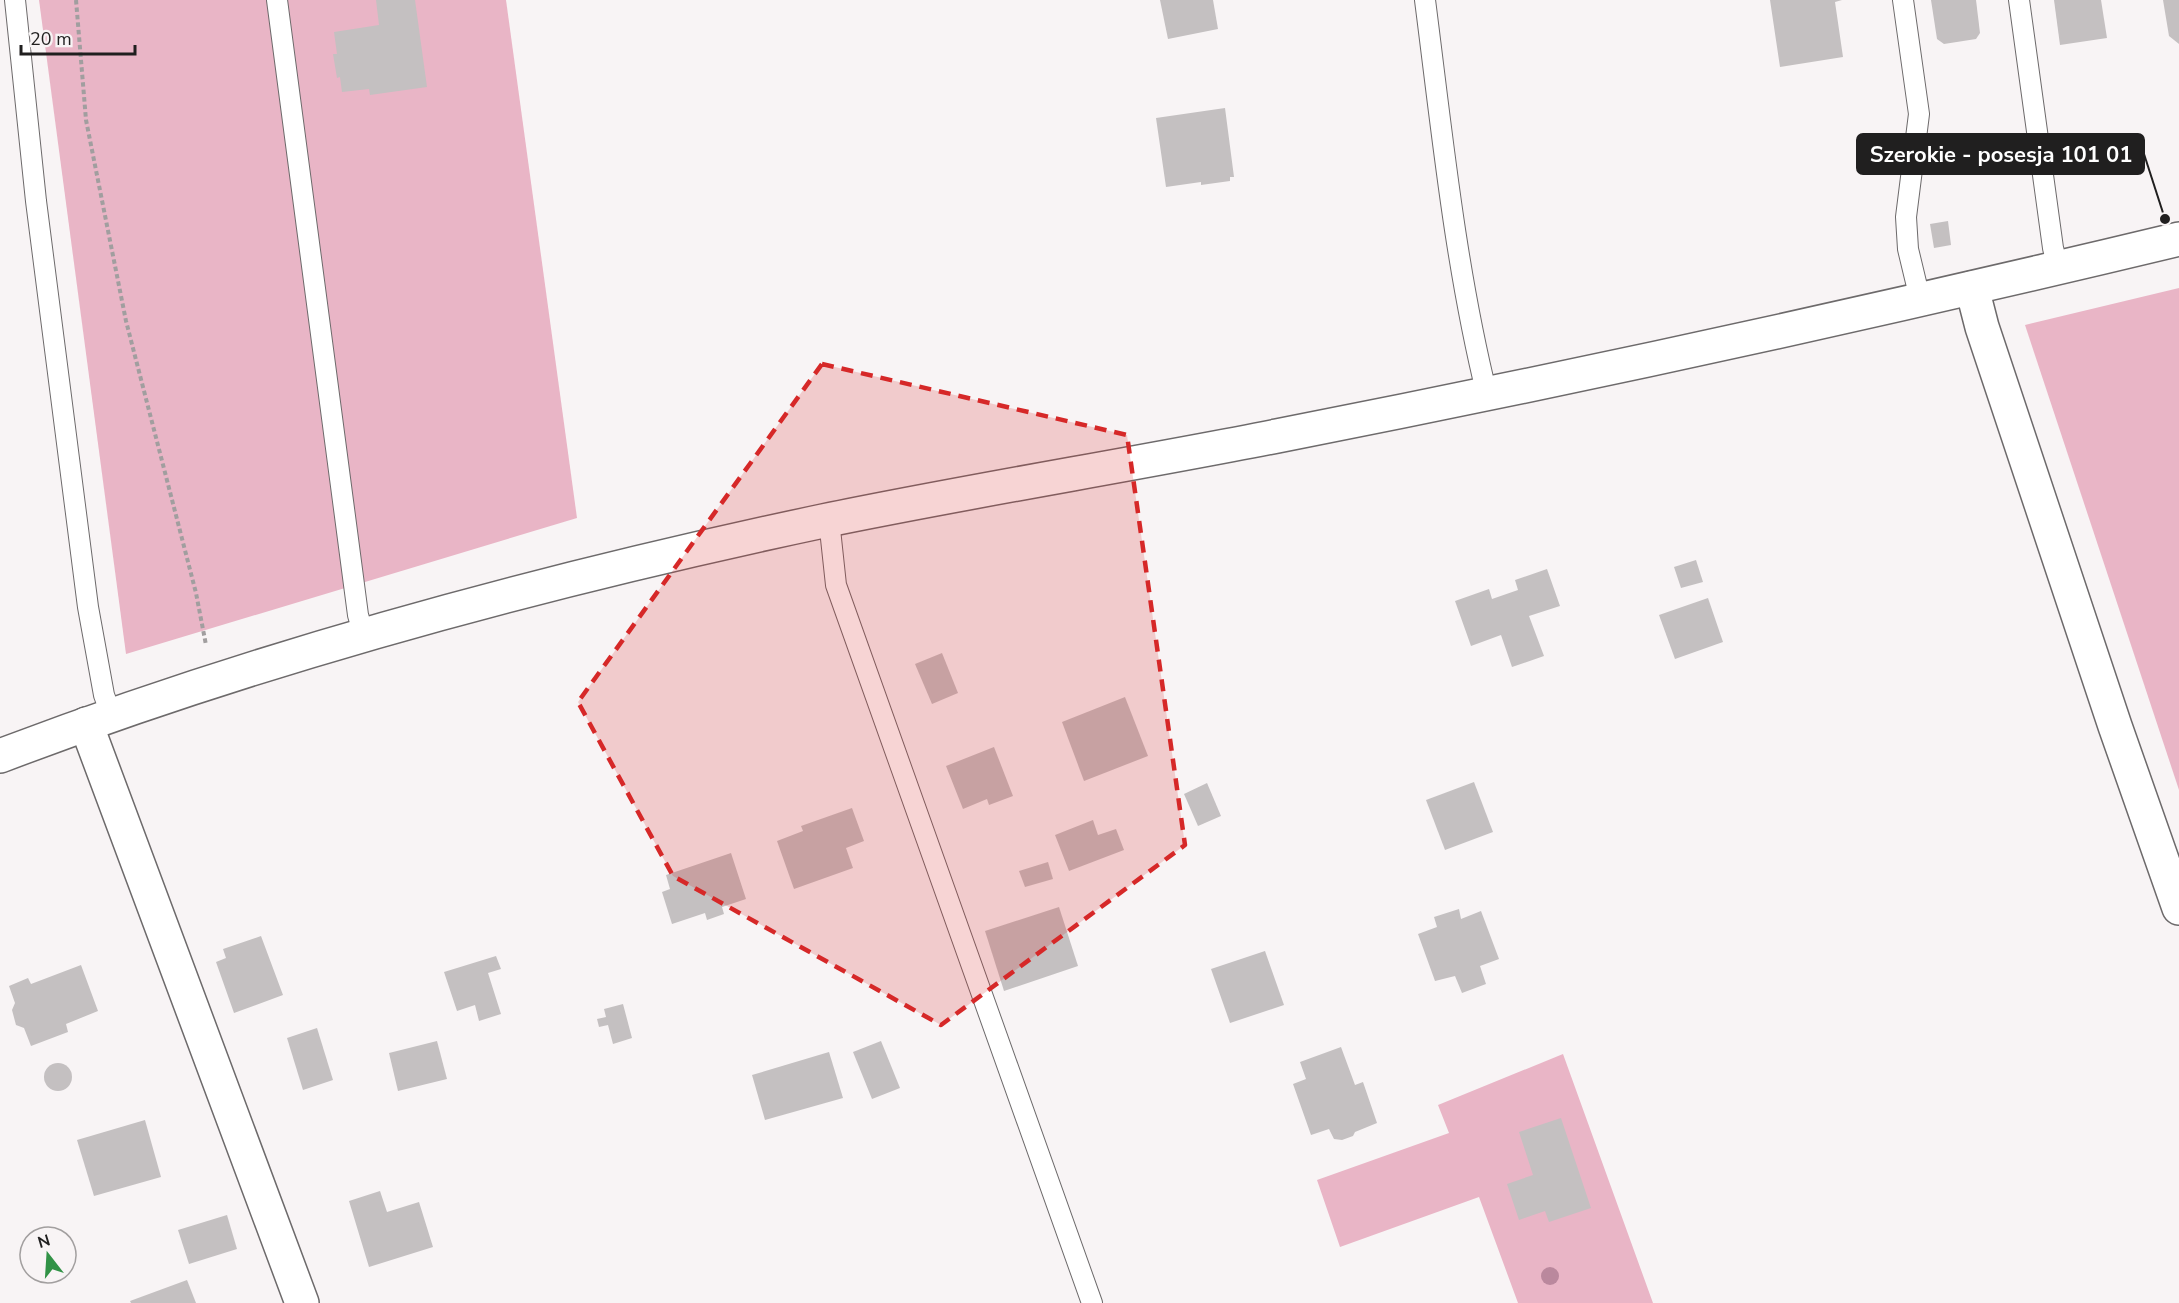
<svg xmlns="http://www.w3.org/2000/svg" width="2179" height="1303" font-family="'Nunito Sans',sans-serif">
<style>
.green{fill:#e9b5c6}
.building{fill:#c4c0c1}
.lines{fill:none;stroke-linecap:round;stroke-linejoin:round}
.lane-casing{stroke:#6d6a6b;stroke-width:22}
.street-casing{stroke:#6d6a6b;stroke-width:36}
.secondary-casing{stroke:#6d6a6b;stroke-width:36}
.path{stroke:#a19e9f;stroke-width:4;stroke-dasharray:4.5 3;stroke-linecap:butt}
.lane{stroke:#fff;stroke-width:20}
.street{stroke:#fff;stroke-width:33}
.secondary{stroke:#fff;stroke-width:33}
.tree{fill:#ba889d}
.marked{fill:#d62828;fill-opacity:0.2;stroke:#d62828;stroke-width:4.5;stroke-dasharray:12 8;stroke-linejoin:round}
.leader{fill:none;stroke:#201f1f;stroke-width:2}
.callout-dot{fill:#201f1f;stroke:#f8f4f5;stroke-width:2}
.callout{fill:#201f1f;stroke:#201f1f;stroke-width:2}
.callout-label{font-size:22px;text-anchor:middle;font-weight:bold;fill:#fff}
</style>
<rect width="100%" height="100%" fill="#f8f4f5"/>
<g class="green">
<polygon points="39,0 506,0 577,518 126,654"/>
<polygon points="2179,288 2179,790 2025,325"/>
<polygon points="1563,1054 1653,1303 1518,1303 1479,1197 1340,1247 1317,1180 1449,1133 1438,1105"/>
</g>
<g class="building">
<polygon points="376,0 415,0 427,87 370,95 369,89 342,92 340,77 337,78 333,54 337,54 334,32 379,25"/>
<polygon points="1160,0 1213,0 1218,29 1168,39"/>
<polygon points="1770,0 1842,0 1835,2 1843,57 1780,67"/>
<polygon points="1931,0 1976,0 1980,33 1976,39 1944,44 1937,39"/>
<polygon points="2054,0 2101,0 2107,38 2060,45"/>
<polygon points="2163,0 2179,0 2179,44 2169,36"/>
<polygon points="1225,108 1234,177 1230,177 1230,181 1201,185 1201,182 1166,187 1156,118"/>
<polygon points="1948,221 1951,245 1934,248 1930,224"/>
<polygon points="1696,560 1703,582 1681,588 1674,567"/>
<polygon points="1547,569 1560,606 1529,616 1544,656 1512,667 1501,635 1471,646 1455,601 1489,589 1492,599 1518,590 1515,580"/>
<polygon points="1708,598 1723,642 1675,659 1659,615"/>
<polygon points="942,653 958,693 932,704 915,664"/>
<polygon points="1125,697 1148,756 1084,781 1062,722"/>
<polygon points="994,747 1013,796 989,805 987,799 963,809 946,766"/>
<polygon points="1474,782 1493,832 1445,850 1426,800"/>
<polygon points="1207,783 1221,816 1198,826 1184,794"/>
<polygon points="852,808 864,841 846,848 853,868 794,889 777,841 803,831 801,826"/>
<polygon points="1093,820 1098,835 1116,829 1124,850 1069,871 1055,835"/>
<polygon points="731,853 746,899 722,907 724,914 707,920 705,913 672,924 662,892 670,889 666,875"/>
<polygon points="1048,862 1053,879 1025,887 1019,871"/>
<polygon points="1059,907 1078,966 1004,991 985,931"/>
<polygon points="1459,909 1461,919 1481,911 1499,959 1480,966 1486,984 1462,993 1455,976 1435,981 1418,934 1437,927 1434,917"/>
<polygon points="261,936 283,995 234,1013 216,962 226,958 223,949"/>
<polygon points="1265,951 1284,1005 1230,1023 1211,969"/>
<polygon points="496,956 501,969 488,973 501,1014 479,1021 475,1005 457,1011 444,972"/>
<polygon points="81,965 98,1011 66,1024 68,1032 31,1046 24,1028 16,1025 12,1010 15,1003 9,986 28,978 31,984"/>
<polygon points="623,1004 632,1038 613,1044 608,1025 599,1027 597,1019 606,1017 604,1009"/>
<polygon points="317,1028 333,1080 303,1090 287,1038"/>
<polygon points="437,1041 447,1079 398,1091 389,1053"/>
<polygon points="881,1041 900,1088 872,1099 853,1052"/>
<polygon points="1341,1047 1355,1085 1363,1082 1377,1123 1355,1132 1353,1136 1342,1140 1334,1139 1329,1129 1311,1135 1293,1084 1306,1079 1300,1062"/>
<polygon points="829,1052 843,1098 765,1120 752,1075"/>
<circle cx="58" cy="1077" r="14"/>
<polygon points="1561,1118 1591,1208 1549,1222 1545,1211 1519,1220 1507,1184 1533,1175 1519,1132"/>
<polygon points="145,1120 161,1177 94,1196 77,1140"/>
<polygon points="380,1191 387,1212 419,1202 433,1247 369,1267 349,1201"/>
<polygon points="227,1215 237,1249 189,1264 178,1230"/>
<polygon points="187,1280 196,1303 131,1303 130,1301"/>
</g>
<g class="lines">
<defs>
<g id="lane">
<polyline points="15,0 36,201 88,607 104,695 111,714"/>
<polyline points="277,0 358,615 364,636"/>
<path d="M1425,0C1442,132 1455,265 1487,395"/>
<polyline points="1903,0 1919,114 1906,217 1908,249 1920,299"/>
<polyline points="2019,0 2053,248 2058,268"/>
<polyline points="829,520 836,585 1092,1303"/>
</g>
<g id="street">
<polyline points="1972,288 1982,327 2115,726 2179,908"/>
<polyline points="86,724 302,1303"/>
</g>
<path id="secondary" d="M0,756C265,655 545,580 823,521C973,490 1125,466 1277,436C1579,377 1879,311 2179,239"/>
</defs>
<use href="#lane" class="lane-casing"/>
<use href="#street" class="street-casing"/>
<use href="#secondary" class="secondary-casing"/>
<polyline class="path" points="76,0 86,120 126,321 196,593 206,645"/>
<use href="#lane" class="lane"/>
<use href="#street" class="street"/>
<use href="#secondary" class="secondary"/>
</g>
<circle class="tree" cx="1550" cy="1276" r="9"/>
<path class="marked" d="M822,364L1127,435L1185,845L941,1025L673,876L578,702Z"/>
<path class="leader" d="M2165 219L2144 154"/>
<circle class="callout-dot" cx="2165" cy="219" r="6"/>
<rect class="callout" x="1857" y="134" width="287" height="40" rx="6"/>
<g class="callout-label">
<text x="2001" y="162">Szerokie - posesja 101 01</text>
</g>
<g transform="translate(48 1255) rotate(343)"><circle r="28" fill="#f8f4f5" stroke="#a29f9f" stroke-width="1.5"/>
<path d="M0-4.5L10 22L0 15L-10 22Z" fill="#319246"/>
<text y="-9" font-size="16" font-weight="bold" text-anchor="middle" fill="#201f1f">N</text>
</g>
<path d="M21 45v9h114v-9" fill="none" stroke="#201f1f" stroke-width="3"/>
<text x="30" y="45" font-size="18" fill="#201f1f" stroke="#f8f4f5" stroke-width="4.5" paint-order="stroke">20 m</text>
</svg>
